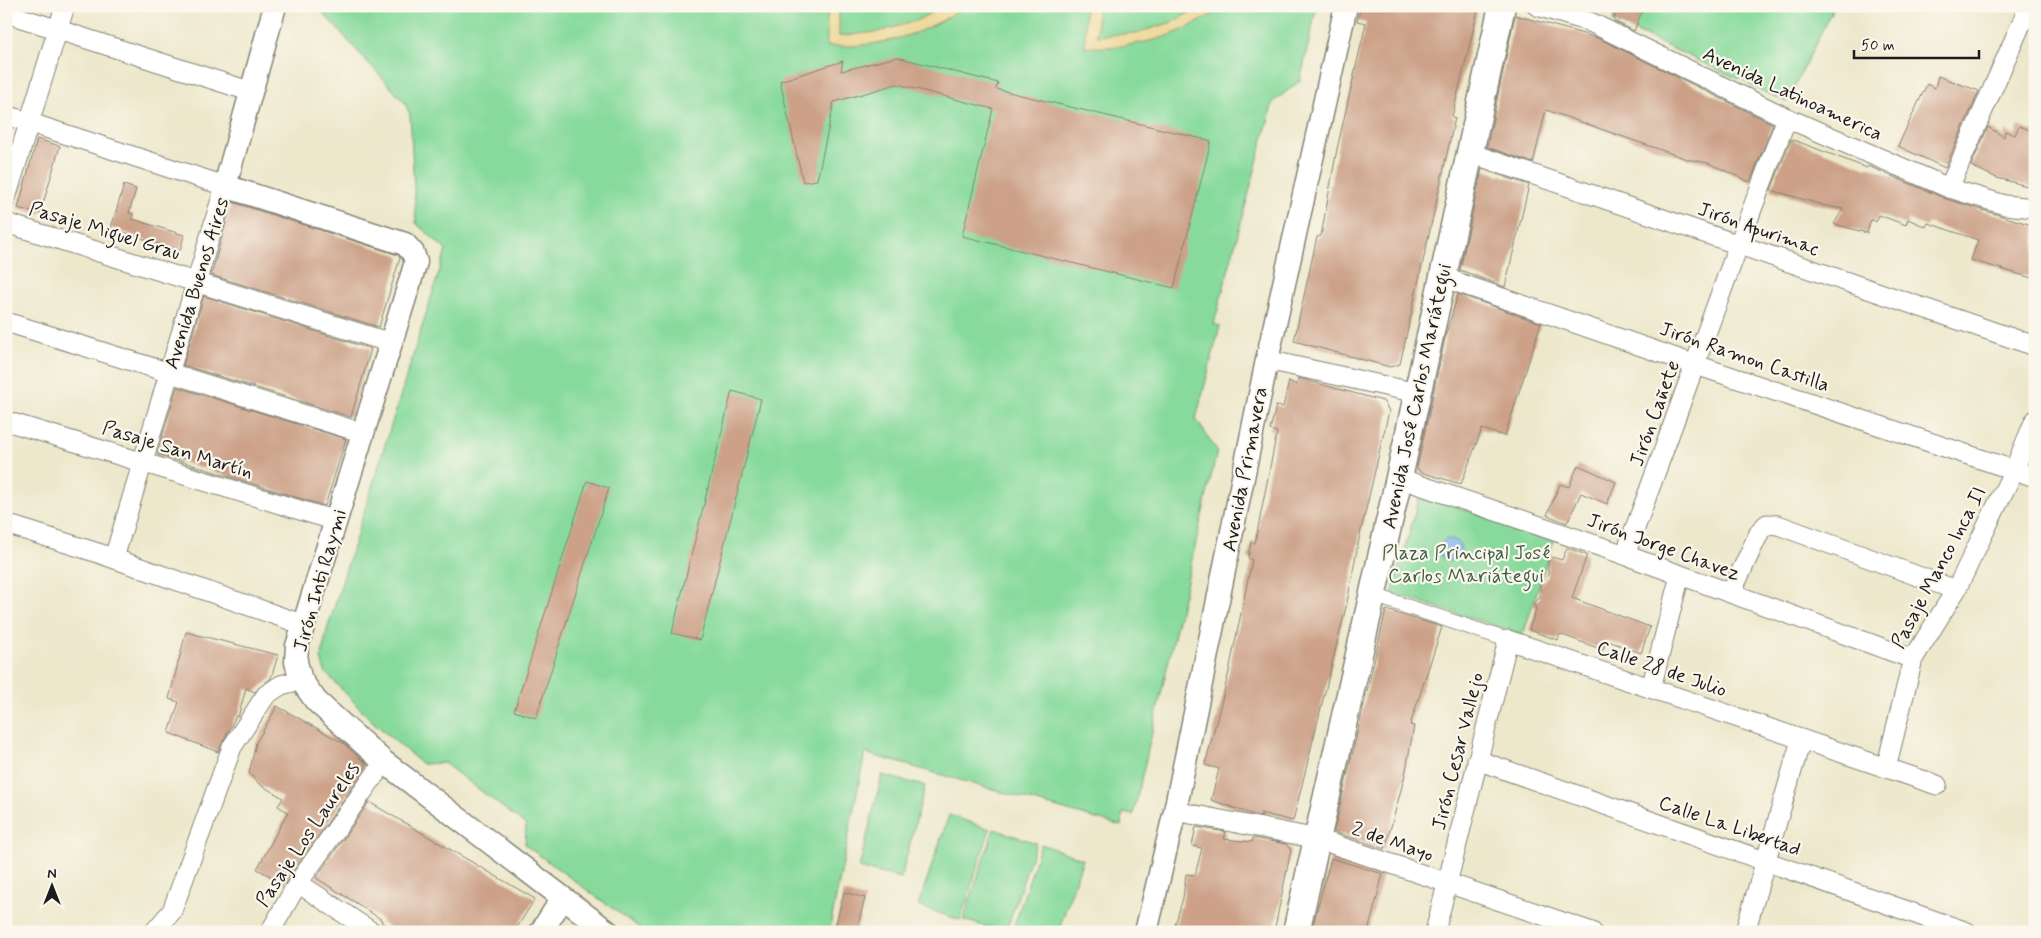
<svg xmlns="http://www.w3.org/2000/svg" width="2041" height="938" font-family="Mynerve,sans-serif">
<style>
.green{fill:#87da9c;stroke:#527b5c}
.sand{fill:#eeda9e;stroke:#857b5d}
.water{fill:#87b7f2;stroke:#526a87}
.building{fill:#cca188}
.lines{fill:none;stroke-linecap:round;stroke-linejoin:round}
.pedestrian-casing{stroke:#848274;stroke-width:16}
.minor-casing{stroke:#848274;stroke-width:21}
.tertiary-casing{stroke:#848274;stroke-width:25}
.secondary-casing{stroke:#848274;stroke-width:29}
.pedestrian{stroke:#fff;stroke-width:14}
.minor{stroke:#fff;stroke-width:19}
.tertiary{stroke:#fff;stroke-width:22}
.secondary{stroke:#fff;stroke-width:26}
.labels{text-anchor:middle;stroke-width:4.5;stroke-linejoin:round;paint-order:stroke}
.street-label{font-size:20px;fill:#1c1c1c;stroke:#fbf7ec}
.park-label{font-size:20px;fill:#415e49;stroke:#fbf7ec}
</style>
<rect width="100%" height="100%" fill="#fbf7ec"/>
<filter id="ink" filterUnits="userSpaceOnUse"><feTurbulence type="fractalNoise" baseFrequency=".02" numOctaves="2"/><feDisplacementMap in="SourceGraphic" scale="10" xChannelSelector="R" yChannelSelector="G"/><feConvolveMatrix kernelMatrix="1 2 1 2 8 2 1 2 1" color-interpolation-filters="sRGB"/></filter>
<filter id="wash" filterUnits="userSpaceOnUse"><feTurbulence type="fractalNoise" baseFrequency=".0096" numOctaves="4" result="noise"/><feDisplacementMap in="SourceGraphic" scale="20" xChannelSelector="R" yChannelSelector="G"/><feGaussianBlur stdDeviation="1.12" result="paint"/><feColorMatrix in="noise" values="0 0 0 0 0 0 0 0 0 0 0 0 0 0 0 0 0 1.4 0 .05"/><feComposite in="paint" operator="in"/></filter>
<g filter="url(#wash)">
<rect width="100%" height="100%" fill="#ede8cc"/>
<g class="green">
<polygon points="325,6 1317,6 1300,81 1273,102 1214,324 1220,326 1196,419 1217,451 1133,815 1123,813 1121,826 865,753 829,932 645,932 525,845 526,825 444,763 422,764 374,723 325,672 321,658 327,630 446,250 416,223 410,115 405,103 323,13"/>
<polygon points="1616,6 1834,6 1787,102 1751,86 1739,76 1738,79 1613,21"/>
<polygon points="1420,495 1554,539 1523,635 1392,593"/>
<polygon points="882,775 925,786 901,878 859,868"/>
<polygon points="949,815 990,829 960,920 918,906"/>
<polygon points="994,829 1036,843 1006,932 963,920"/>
<polygon points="1041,844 1083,859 1058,932 1012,932"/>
</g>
<g class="sand">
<path d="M827,6H839V36L878,32L916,21L943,6H965C923,36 878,48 827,46Z"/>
<path d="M1085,6H1097V36L1136,33L1173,22L1202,6H1224C1181,37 1137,49 1085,47Z"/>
</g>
<circle class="water" cx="1450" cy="550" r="11"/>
<g id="blocks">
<g class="building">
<polygon points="1361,6 1479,6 1452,117 1455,118 1400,364 1390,367 1294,341 1317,237 1321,236 1337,149 1366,23 1357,21"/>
<polygon points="1617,6 1644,6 1634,31 1614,21"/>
<polygon points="1515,15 1598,38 1773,124 1750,182 1708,163 1687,159 1546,110 1533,163 1487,147"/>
<polygon points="897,57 998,83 996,89 1211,141 1174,288 962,236 993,109 897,84 834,102 817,180 803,182 780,81 843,61 841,71"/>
<polygon points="1938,76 1979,91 1945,168 1898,146 1927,84 1935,88"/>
<polygon points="2019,126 2035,132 2035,188 1997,178 1971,166 1988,127 2004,137 2005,131 2015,135"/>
<polygon points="37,139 60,146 40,214 18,208"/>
<polygon points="1791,139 1867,168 1868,166 1946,199 2035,226 2035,279 1971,260 1978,240 1928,223 1926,227 1908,219 1906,225 1879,215 1876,222 1871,219 1867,233 1834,224 1843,209 1826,206 1771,190"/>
<polygon points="1482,169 1529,185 1505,287 1460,270"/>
<polygon points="124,185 136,189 129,213 133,214 132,219 184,235 180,251 111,228"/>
<polygon points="232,202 398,255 400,258 379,327 211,275"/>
<polygon points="1458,294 1541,323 1505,436 1482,429 1461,484 1420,472 1417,468 1446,334"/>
<polygon points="204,296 371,349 351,417 183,365"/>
<polygon points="1298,378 1383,401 1389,411 1359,539 1347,603 1293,821 1260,813 1263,817 1257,816 1211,800 1219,769 1205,765 1228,676 1252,560 1248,558 1251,542 1255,543 1277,432 1270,430 1276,406 1283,407 1289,381 1297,385"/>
<polygon points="177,387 346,439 325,506 157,454"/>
<polygon points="732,391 761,399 700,640 672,633"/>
<polygon points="1578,465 1616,482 1607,504 1581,493 1567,523 1547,515 1560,484 1569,487"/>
<polygon points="587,481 609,488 536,718 514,711"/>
<polygon points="1567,548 1587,555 1572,598 1650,627 1641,653 1606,640 1603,650 1560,634 1558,640 1529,630 1536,609 1533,602 1540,598 1540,586 1548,575 1548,556 1562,560"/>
<polygon points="1386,610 1442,627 1410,725 1414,726 1405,775 1385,849 1334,832"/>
<polygon points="186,632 278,655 271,678 255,692 246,688 238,717 236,716 218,752 169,733 179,702 169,699"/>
<polygon points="277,706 343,743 366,764 360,776 285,884 257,869 288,812 278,806 283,798 259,784 249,773 256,743"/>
<polygon points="369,802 535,899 514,932 397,932 381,922 382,920 361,906 316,878"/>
<polygon points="1196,827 1226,832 1224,839 1252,842 1253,838 1286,844 1291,850 1274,932 1173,932 1183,898 1186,874 1195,875 1202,848 1192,846"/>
<polygon points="1331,858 1383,874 1368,932 1311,932"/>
<polygon points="844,892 865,898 856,932 834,932"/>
</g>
</g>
</g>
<g filter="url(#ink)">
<use href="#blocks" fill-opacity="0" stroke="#848274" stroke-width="1"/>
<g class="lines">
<defs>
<polyline id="pedestrian" points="1373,595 1508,640"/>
<g id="minor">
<polyline points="1537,6 1590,22 1787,118 1949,188 2005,205 2035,208"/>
<polyline points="6,13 252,92"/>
<polyline points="6,115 225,186 114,558"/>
<polyline points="1470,153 2035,346"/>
<polyline points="1949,188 2029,6"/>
<polyline points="6,198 65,6"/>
<polyline points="6,223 391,343"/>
<polyline points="1442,277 1696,365 2035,477"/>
<polyline points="6,322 363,433"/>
<polyline points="1267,360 1417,393"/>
<polyline points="6,421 336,521"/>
<polyline points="1399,478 1625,555 1913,659"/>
<polyline points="6,524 98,553 304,625"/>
<path d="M1625,555C1680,409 1730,262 1787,118"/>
<polyline points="1731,593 1760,531 1767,524 1778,525 1956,590"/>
<polyline points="1651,688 1680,575"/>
<polyline points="1477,760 1967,932"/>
<polyline points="1886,768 1913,659 1956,590 2014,470 2035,420"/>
<polyline points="1175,811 1318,839 1592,932"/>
<polyline points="298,883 372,932"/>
<polyline points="154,932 172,911 232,747 266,695 281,685 301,680"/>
<polyline points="270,932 298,883 384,762"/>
<polyline points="1435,932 1508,640 1937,785"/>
<polyline points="1745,932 1801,740"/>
</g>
<g id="tertiary">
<polyline points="275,6 225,186 405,244 413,253 416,262 297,646 296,662 301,680 316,701 384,762 608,932"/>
<polyline points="541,932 562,899"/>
<polyline points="1146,932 1175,811 1267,360 1346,6"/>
</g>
<polyline id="secondary" points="1296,932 1399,478 1502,6"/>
</defs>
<use href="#pedestrian" class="pedestrian-casing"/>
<use href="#minor" class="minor-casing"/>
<use href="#tertiary" class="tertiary-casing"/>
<use href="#secondary" class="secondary-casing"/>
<use href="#pedestrian" class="pedestrian"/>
<use href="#minor" class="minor"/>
<use href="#tertiary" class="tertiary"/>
<use href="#secondary" class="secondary"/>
</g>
</g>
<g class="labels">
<g class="street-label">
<text transform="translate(1793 93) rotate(25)" y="7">Avenida Latinoamerica</text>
<text transform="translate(1759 228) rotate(19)" y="7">Jirón Apurimac</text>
<text transform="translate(105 230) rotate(17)" y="7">Pasaje Miguel Grau</text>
<text transform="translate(196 283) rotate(-73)" y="7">Avenida Buenos Aires</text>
<text transform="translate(1745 356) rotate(19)" y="7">Jirón Ramon Castilla</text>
<text transform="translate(1416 396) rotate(-78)" y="7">Avenida José Carlos Mariátegui</text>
<text transform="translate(1654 413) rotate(-70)" y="7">Jirón Cañete</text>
<text transform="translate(178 449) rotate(17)" y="7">Pasaje San Martín</text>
<text transform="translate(1244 469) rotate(-79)" y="7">Avenida Primavera</text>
<text transform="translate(1664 546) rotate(20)" y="7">Jirón Jorge Chavez</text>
<text transform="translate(1938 567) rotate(-62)" y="7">Pasaje Manco Inca II</text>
<text transform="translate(319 580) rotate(-74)" y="7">Jirón Inti Raymi</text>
<text transform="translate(1662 668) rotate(19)" y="7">Calle 28 de Julio</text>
<text transform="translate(1457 751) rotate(-76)" y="7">Jirón Cesar Vallejo</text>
<text transform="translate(1730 825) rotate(19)" y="7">Calle La Libertad</text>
<text transform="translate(307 834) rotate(-56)" y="7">Pasaje Los Laureles</text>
<text transform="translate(1393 841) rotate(19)" y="7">2 de Mayo</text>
</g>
<g class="park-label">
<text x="1466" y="559">Plaza Principal José<tspan x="1466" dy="23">Carlos Mariátegui</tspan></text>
</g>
</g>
<rect width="2041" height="938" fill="none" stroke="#fbf7ec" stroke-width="25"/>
<g transform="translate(52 886)" stroke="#fbf7ec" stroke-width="4" paint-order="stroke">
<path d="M0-4L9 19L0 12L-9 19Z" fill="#1c1c1c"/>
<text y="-8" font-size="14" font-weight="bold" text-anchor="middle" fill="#1c1c1c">N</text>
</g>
<path d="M1854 50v8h125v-8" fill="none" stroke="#1c1c1c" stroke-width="2.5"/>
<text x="1861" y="50" font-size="15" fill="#1c1c1c" stroke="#fbf7ec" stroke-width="4" paint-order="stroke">50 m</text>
</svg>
